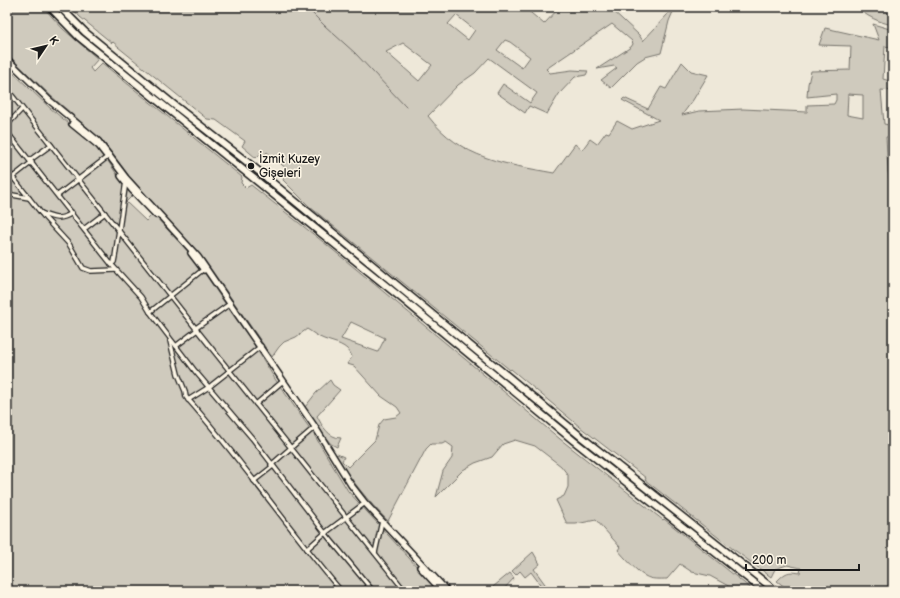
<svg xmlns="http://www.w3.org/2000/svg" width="900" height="598" font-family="'Balsamiq Sans',sans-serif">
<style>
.green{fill:#cfcabd;stroke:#76736c;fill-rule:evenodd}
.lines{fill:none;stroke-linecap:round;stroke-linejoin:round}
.stream{stroke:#6f6c67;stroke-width:1}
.minor-casing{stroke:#1c1c1c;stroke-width:6}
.secondary-casing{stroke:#1c1c1c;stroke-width:8}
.motorway-casing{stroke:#1c1c1c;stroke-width:9}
.minor{stroke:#fcf5e5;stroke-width:3.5}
.secondary{stroke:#fcf5e5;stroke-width:5}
.motorway{stroke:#fcf5e5;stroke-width:6}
.poi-dot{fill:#1c1c1c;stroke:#fcf5e5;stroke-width:1.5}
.labels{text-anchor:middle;stroke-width:3;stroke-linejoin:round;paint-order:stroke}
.poi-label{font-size:12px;fill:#1c1c1c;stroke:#fcf5e5;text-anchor:start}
</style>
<rect width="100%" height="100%" fill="#eee8d9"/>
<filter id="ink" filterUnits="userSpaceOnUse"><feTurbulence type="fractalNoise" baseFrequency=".025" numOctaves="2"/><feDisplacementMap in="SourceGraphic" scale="8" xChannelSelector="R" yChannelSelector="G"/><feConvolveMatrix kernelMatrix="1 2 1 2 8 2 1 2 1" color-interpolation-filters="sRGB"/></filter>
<g filter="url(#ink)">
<g class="green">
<path d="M7,7H43L63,29L98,59L90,68L93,72L102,63L242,177L241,183L246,188L251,185L327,245L471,364L560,439L663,520L664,519L754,591H736L732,588L710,576L692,572L680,564L667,579C660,579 651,580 645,576C638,573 623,556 618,550L620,547L596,520L576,524H567L556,500L564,496L568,487V475L561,466L535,446L515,440L503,444L492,457L475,463L463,470L436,497L443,471L452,458L453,447L446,442L442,444H431L426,449L388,521C367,500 352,481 336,456L337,454L344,457L342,461L348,467L375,440L379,425L384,419L396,417L401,413L397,407L381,396L354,366L347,364L352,357C348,344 334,343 324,339C318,337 312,332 307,329L296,337L284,342L279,347L272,357L204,259L129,176L112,153L101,139L51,96L7,54ZM351,322L385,338L378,352L341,339Z"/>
<path d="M71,7H524L544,24L560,7H609L639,35L643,41L667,15L671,7H675L669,21L661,53L645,57L637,62L611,88L601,80L617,68L614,66L597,69L631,47L633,44L632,41L612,24L546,69L550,73L572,70L588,71L586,75L575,77L559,94L547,114L529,106L525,113L497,93L503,84L530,103L537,93L489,58L475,73L458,85L428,116C461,159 505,164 554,173L575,144L582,150L590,139L597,144L606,132L609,133L617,121L632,129L659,120L622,100L624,98L648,109L661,87L666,89L682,62L691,71L708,75L693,100L682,115L699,111L743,109L807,112V105L834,104L836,100V94L807,97L808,84L811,71L850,70L851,46L819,45L825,28L879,40L873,24L893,30V48L885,46L883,79L893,82V91L881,90L884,124L893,126V137H886L888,171L893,200L892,208L893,234V591H790L777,581C786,572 788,571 800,573L801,568L787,565L775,569L771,577L733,549L645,480L646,478L580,427L511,369L510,370L310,207L283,180L288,170L267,152L264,155L261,153L256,158L242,146L245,141L216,120L207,119L118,47H119L113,42L112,43L80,17ZM456,15L475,30L468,40L448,24ZM505,40L510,42L530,57L522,68L497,50ZM403,43L432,65L419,81L386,52ZM848,94L863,95V118L847,115Z"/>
<path d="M856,7H893V25C878,22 868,17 856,7Z"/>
<polygon points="8,68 50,108 92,143 104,155 120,179 134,194 126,202 146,221 153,214 195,259 222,299 255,346 275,379 313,433 348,491 439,591 7,591"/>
<path d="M330,380L333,385L340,390L317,416C322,426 329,438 341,438L337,447L331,444L326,438L305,407L316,393Z"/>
<polygon points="533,552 540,564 534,569 550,591 545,591 531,572 525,577 520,571 516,575 512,571"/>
<polygon points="510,573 514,578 503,590 488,591"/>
</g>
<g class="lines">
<polyline class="stream" points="306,7 325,26 355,53 406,107"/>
<defs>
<g id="minor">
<polyline points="7,89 197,330 405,591"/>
<polyline points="7,125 22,109"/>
<polyline points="7,132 111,264 141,297 150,312 195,371 252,438 325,533 373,591"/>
<polyline points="30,160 51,145"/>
<polyline points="7,170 45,218 69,244 83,268 91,271 116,270"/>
<polyline points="13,177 32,162"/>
<polyline points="7,194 29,198"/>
<polyline points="58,195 110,155"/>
<path d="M41,213C53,218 60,221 72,213"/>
<polyline points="84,229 105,213"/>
<polyline points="111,264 114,262 115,257 126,181"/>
<polyline points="150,312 205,268"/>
<polyline points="196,328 231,303"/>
<path d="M170,341L178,374L185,391L186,397C241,459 288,528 341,591"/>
<polyline points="176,346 197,330"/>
<polyline points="188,400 209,387 261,346"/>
<polyline points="256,404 283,381"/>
<polyline points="271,465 315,427"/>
<polyline points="254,481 273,466"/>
<polyline points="307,549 325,533 365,503"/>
<polyline points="375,553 382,521"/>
</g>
<g id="secondary">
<polyline points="7,59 49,100 98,141 126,178 198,257 315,427 351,485 365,503 447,591"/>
<polyline points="72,124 99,146 106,155"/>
<polyline points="121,176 132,190 156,215"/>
<polyline points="191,253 204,270"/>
<polyline points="420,567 442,591"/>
</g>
<g id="motorway">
<polyline points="50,7 79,37 400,297 574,441 764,591"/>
<polyline points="60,7 85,32 173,104 251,165 579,435 776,591"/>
</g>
</defs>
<use href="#minor" class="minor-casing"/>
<use href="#secondary" class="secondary-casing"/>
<use href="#motorway" class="motorway-casing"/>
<use href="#minor" class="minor"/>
<use href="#secondary" class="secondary"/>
<use href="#motorway" class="motorway"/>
</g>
</g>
<circle class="poi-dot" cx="251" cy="166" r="4"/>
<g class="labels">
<g class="poi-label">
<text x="259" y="163">İzmit Kuzey<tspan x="259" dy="14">Gişeleri</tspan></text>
</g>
</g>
<rect width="900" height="598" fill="none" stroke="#fcf5e5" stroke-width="24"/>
<rect x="12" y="12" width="876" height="574" fill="none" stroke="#1c1c1c" stroke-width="1.5" filter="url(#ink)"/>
<g transform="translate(46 46) rotate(55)" stroke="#fcf5e5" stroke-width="3" paint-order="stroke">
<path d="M0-3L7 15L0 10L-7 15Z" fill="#1c1c1c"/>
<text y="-6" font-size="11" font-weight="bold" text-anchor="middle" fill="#1c1c1c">K</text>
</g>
<path d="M746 564v6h113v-6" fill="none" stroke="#1c1c1c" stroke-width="2"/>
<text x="752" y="564" font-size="12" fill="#1c1c1c" stroke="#fcf5e5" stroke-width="3" paint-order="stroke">200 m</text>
</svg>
